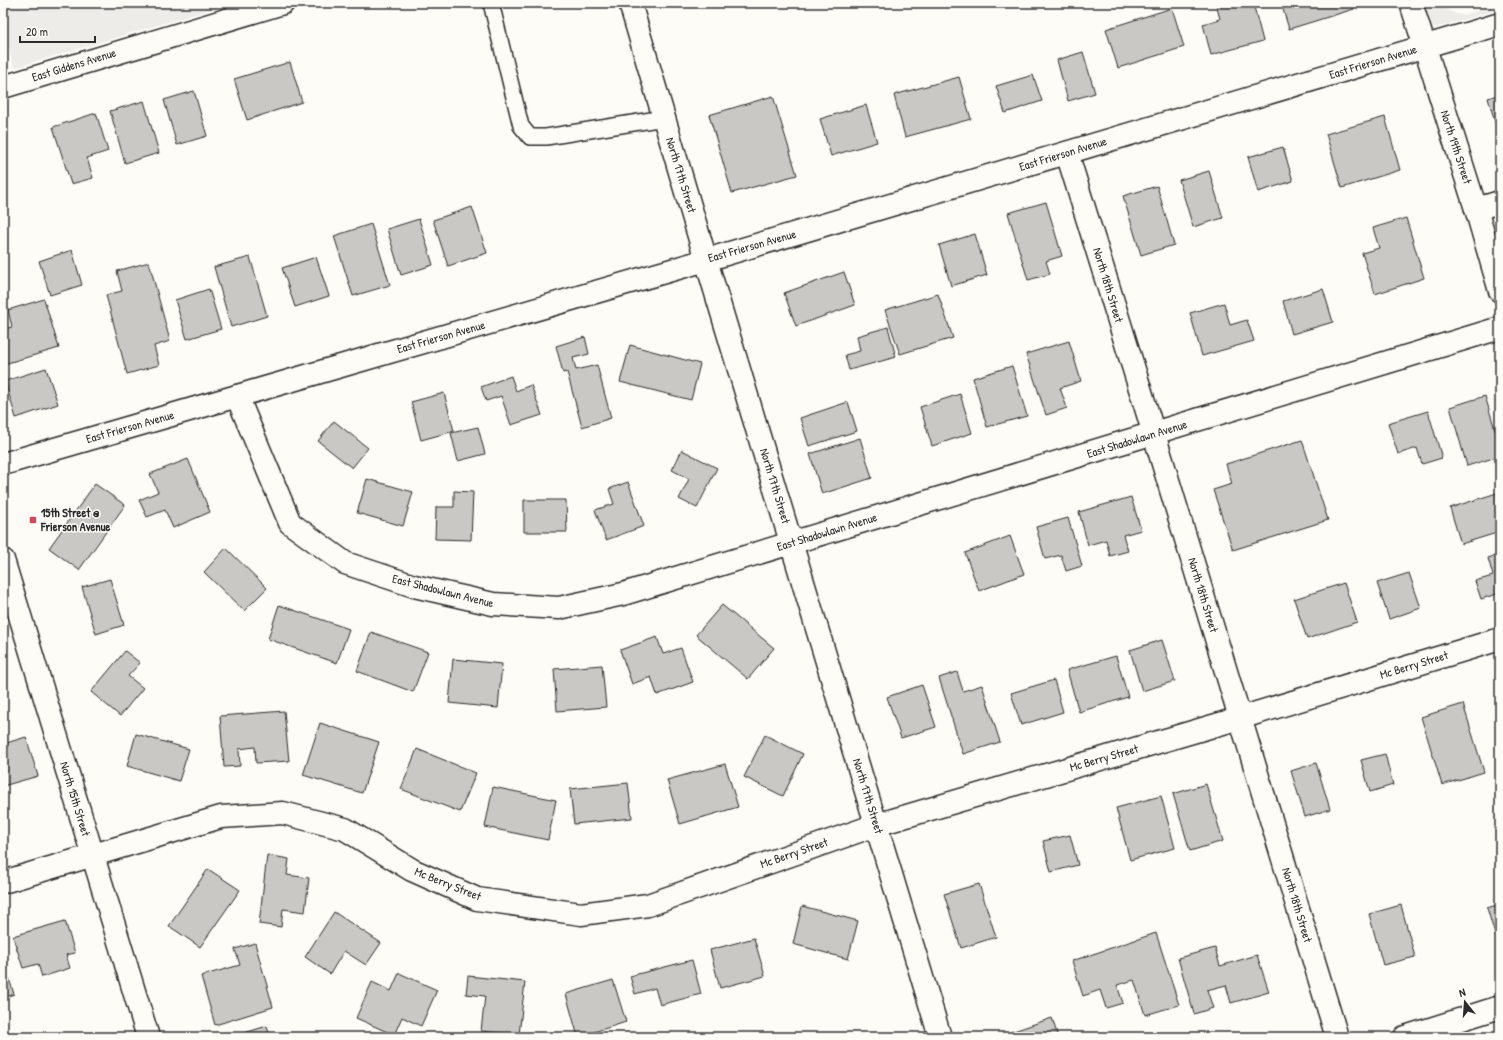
<svg xmlns="http://www.w3.org/2000/svg" width="1503" height="1040" font-family="'Patrick Hand',sans-serif">
<style>
.built{fill:#edece8}
.building{fill:#c9c8c4;stroke:#2b2b2b}
.lines{fill:none;stroke-linecap:round;stroke-linejoin:round}
.service-casing{stroke:#2b2b2b;stroke-width:18}
.minor-casing{stroke:#2b2b2b;stroke-width:25}
.tertiary-casing{stroke:#2b2b2b;stroke-width:25}
.service{stroke:#fdfcf7;stroke-width:15}
.minor{stroke:#fdfcf7;stroke-width:22}
.tertiary{stroke:#fdfcf7;stroke-width:22}
.poi-dot{fill:#d1495b;stroke:#fdfcf7;stroke-width:1.5}
.labels{text-anchor:middle;stroke-width:3;stroke-linejoin:round;paint-order:stroke}
.street-label{font-size:12px;fill:#2b2b2b;stroke:#fdfcf7}
.poi-label{font-size:12px;font-weight:bold;fill:#2b2b2b;stroke:#fdfcf7;text-anchor:start}
</style>
<rect width="100%" height="100%" fill="#fdfcf7"/>
<filter id="ink" filterUnits="userSpaceOnUse"><feTurbulence type="fractalNoise" baseFrequency=".025" numOctaves="2"/><feDisplacementMap in="SourceGraphic" scale="8" xChannelSelector="R" yChannelSelector="G"/><feConvolveMatrix kernelMatrix="1 2 1 2 8 2 1 2 1" color-interpolation-filters="sRGB"/></filter>
<g filter="url(#ink)">
<g class="built">
<polygon points="3,3 232,3 14,68 3,29"/>
<polygon points="1424,3 1433,3 1456,14 1463,15 1500,3 1500,9 1432,29"/>
</g>
<g class="building">
<polygon points="1220,3 1253,3 1263,41 1211,55 1203,24 1220,19 1216,4"/>
<polygon points="1281,3 1352,3 1354,9 1289,29"/>
<polygon points="1172,8 1184,47 1118,68 1106,29"/>
<polygon points="1083,52 1095,93 1068,101 1057,60"/>
<polygon points="290,62 302,102 247,120 234,79"/>
<polygon points="1033,75 1042,101 1005,113 996,86"/>
<polygon points="959,77 971,119 905,137 894,95"/>
<polygon points="194,91 207,136 177,145 164,100"/>
<polygon points="1500,94 1500,128 1497,129 1488,98"/>
<polygon points="773,96 797,175 732,193 709,115"/>
<polygon points="144,101 159,153 125,163 110,111"/>
<polygon points="866,105 877,142 831,156 820,119"/>
<polygon points="96,113 108,151 87,158 93,178 71,184 53,127"/>
<polygon points="1385,117 1400,170 1342,188 1326,134"/>
<polygon points="1283,147 1293,181 1258,192 1248,157"/>
<polygon points="1209,171 1223,218 1193,227 1179,180"/>
<polygon points="1157,186 1174,245 1141,255 1123,196"/>
<polygon points="1046,202 1062,256 1046,261 1050,274 1028,280 1008,213"/>
<polygon points="472,207 487,253 448,266 433,220"/>
<polygon points="1406,218 1424,278 1375,294 1362,253 1379,248 1373,228"/>
<polygon points="419,219 433,265 401,275 387,229"/>
<polygon points="371,224 390,285 353,296 334,236"/>
<polygon points="975,234 987,275 951,286 939,245"/>
<polygon points="72,250 82,285 50,295 39,261"/>
<polygon points="250,257 267,316 231,327 214,267"/>
<polygon points="316,257 329,296 295,307 282,268"/>
<polygon points="149,262 170,341 154,346 159,365 127,374 106,295 122,291 117,271"/>
<polygon points="844,272 855,305 796,326 784,293"/>
<polygon points="209,289 221,329 187,339 175,300"/>
<polygon points="1323,289 1333,322 1292,334 1283,301"/>
<polygon points="938,294 953,338 900,354 885,310"/>
<polygon points="44,299 59,348 4,364 3,329 12,327 8,310"/>
<polygon points="1224,303 1230,325 1247,320 1254,341 1202,356 1190,313"/>
<polygon points="888,327 896,357 849,370 845,355 860,351 857,336"/>
<polygon points="585,337 589,354 573,358 576,370 597,365 611,418 582,427 567,372 563,373 556,346"/>
<polygon points="1069,341 1081,381 1060,388 1067,408 1046,415 1026,354"/>
<polygon points="630,345 700,364 691,400 620,382"/>
<polygon points="1012,366 1027,416 987,427 973,378"/>
<polygon points="46,368 58,404 16,418 5,381"/>
<polygon points="511,376 516,391 531,385 542,415 511,425 501,396 486,401 481,387"/>
<polygon points="444,393 454,431 421,440 411,402"/>
<polygon points="960,394 972,433 932,446 920,407"/>
<polygon points="1485,396 1500,446 1500,456 1467,466 1450,407"/>
<polygon points="848,402 857,431 809,446 800,418"/>
<polygon points="1428,411 1442,458 1422,464 1417,448 1398,454 1388,423"/>
<polygon points="334,421 368,448 352,468 318,441"/>
<polygon points="478,427 485,454 458,461 451,433"/>
<polygon points="860,438 872,478 822,494 810,454"/>
<polygon points="1302,440 1328,520 1233,550 1213,490 1232,484 1226,464"/>
<polygon points="682,450 717,468 697,508 679,499 689,479 672,470"/>
<polygon points="188,459 210,512 173,528 165,510 147,517 139,500 158,492 150,474"/>
<polygon points="367,479 413,492 403,526 357,513"/>
<polygon points="628,482 644,526 606,540 595,510 614,504 609,489"/>
<polygon points="95,484 125,505 79,570 49,548"/>
<polygon points="454,491 473,492 471,540 435,539 436,507 454,507"/>
<polygon points="1500,492 1500,532 1461,544 1450,508"/>
<polygon points="1131,497 1141,530 1123,535 1128,551 1110,556 1106,540 1088,545 1079,512"/>
<polygon points="524,500 566,500 567,532 524,532"/>
<polygon points="1068,518 1082,566 1066,571 1061,555 1045,559 1036,527"/>
<polygon points="1010,536 1024,574 979,591 965,553"/>
<polygon points="226,548 267,588 244,611 204,572"/>
<polygon points="1500,554 1500,593 1481,599 1475,581 1493,576 1488,558"/>
<polygon points="1409,573 1421,608 1389,619 1377,583"/>
<polygon points="110,579 124,625 96,634 82,587"/>
<polygon points="1344,583 1357,622 1307,639 1294,599"/>
<polygon points="279,605 349,629 337,663 268,639"/>
<polygon points="722,605 774,648 748,679 696,635"/>
<polygon points="371,632 428,652 413,692 357,671"/>
<polygon points="657,637 663,654 681,648 693,682 657,695 651,677 632,684 620,650"/>
<polygon points="1162,640 1175,681 1142,691 1130,650"/>
<polygon points="125,651 140,663 128,676 143,688 120,716 91,692"/>
<polygon points="1116,656 1128,697 1079,712 1067,670"/>
<polygon points="453,659 502,664 498,708 449,703"/>
<polygon points="602,665 606,707 557,711 554,669"/>
<polygon points="957,672 963,691 982,685 1000,742 963,754 939,678"/>
<polygon points="1054,680 1063,712 1021,725 1011,693"/>
<polygon points="922,685 936,727 901,738 887,697"/>
<polygon points="1463,704 1484,772 1442,785 1421,717"/>
<polygon points="284,711 289,761 256,763 255,747 239,749 240,766 224,767 220,716"/>
<polygon points="320,723 379,742 362,793 303,775"/>
<polygon points="136,734 189,749 179,781 127,766"/>
<polygon points="765,735 803,754 783,796 744,777"/>
<polygon points="26,737 38,776 3,786 3,744"/>
<polygon points="417,749 476,773 460,812 401,789"/>
<polygon points="1385,754 1393,785 1370,792 1361,760"/>
<polygon points="1316,763 1330,809 1305,817 1291,771"/>
<polygon points="725,764 738,807 680,824 667,780"/>
<polygon points="628,783 632,818 574,824 570,789"/>
<polygon points="1206,784 1223,841 1190,851 1173,794"/>
<polygon points="493,787 556,800 548,840 485,827"/>
<polygon points="1161,796 1175,848 1130,860 1116,808"/>
<polygon points="1070,835 1078,865 1051,872 1043,841"/>
<polygon points="267,855 289,859 287,875 309,878 305,912 283,909 281,927 259,924"/>
<polygon points="208,869 240,890 200,947 169,926"/>
<polygon points="979,884 996,937 961,948 944,894"/>
<polygon points="1500,904 1500,936 1496,938 1487,908"/>
<polygon points="1401,905 1415,957 1383,965 1369,914"/>
<polygon points="802,906 858,921 848,959 793,944"/>
<polygon points="334,912 381,943 366,965 344,951 330,974 305,957"/>
<polygon points="65,921 75,953 66,955 70,968 42,977 38,964 23,968 13,937 16,935"/>
<polygon points="1156,933 1179,1005 1145,1015 1134,980 1117,985 1123,1003 1106,1008 1100,990 1083,996 1072,961"/>
<polygon points="754,938 765,976 720,988 710,950"/>
<polygon points="255,943 273,1007 215,1025 201,976 240,965 235,949"/>
<polygon points="1215,948 1220,966 1257,955 1269,992 1231,1003 1226,985 1207,990 1213,1008 1194,1014 1178,958"/>
<polygon points="3,960 14,994 3,998"/>
<polygon points="692,960 701,994 660,1005 655,988 635,994 630,976"/>
<polygon points="399,973 437,990 421,1026 402,1017 394,1035 356,1018 372,982 391,991"/>
<polygon points="468,976 525,982 519,1035 481,1031 485,996 466,994"/>
<polygon points="613,980 626,1022 578,1037 566,994"/>
<polygon points="1052,1018 1058,1037 996,1037"/>
<polygon points="267,1026 270,1037 231,1037"/>
</g>
<g class="lines">
<defs>
<polyline id="service" points="491,3 521,126 530,137 546,137 664,118"/>
<g id="minor">
<polyline points="630,3 706,260 940,1037"/>
<polyline points="1411,3 1476,209 1500,291"/>
<polyline points="3,87 283,3"/>
<polyline points="1067,153 1154,434 1337,1037"/>
<polyline points="1476,209 1500,202"/>
<polyline points="237,396 290,523 345,563 414,586 493,604 559,608 623,594 1500,328"/>
<polyline points="3,464 706,260 1500,24"/>
<polyline points="3,882 221,817 283,813 345,829 412,870 477,899 581,914 648,905 876,825 1240,718 1500,639"/>
<polyline points="1405,1037 1500,1007"/>
</g>
<polyline id="tertiary" points="3,560 148,1037"/>
</defs>
<use href="#service" class="service-casing"/>
<use href="#minor" class="minor-casing"/>
<use href="#tertiary" class="tertiary-casing"/>
<use href="#service" class="service"/>
<use href="#minor" class="minor"/>
<use href="#tertiary" class="tertiary"/>
</g>
</g>
<rect class="poi-dot" x="29" y="516" width="8" height="8" rx="2"/>
<g class="labels">
<g class="street-label">
<text transform="translate(1373 62) rotate(-17)" y="4">East Frierson Avenue</text>
<text transform="translate(74 65) rotate(-17)" y="4">East Giddens Avenue</text>
<text transform="translate(1456 147) rotate(72)" y="4">North 19th Street</text>
<text transform="translate(1063 154) rotate(-17)" y="4">East Frierson Avenue</text>
<text transform="translate(681 175) rotate(73)" y="4">North 17th Street</text>
<text transform="translate(752 246) rotate(-16)" y="4">East Frierson Avenue</text>
<text transform="translate(1108 285) rotate(73)" y="4">North 18th Street</text>
<text transform="translate(441 337) rotate(-16)" y="4">East Frierson Avenue</text>
<text transform="translate(130 427) rotate(-16)" y="4">East Frierson Avenue</text>
<text transform="translate(1137 439) rotate(-17)" y="4">East Shadowlawn Avenue</text>
<text transform="translate(775 486) rotate(73)" y="4">North 17th Street</text>
<text transform="translate(827 532) rotate(-17)" y="4">East Shadowlawn Avenue</text>
<text transform="translate(443 591) rotate(14)" y="4">East Shadowlawn Avenue</text>
<text transform="translate(1203 595) rotate(73)" y="4">North 18th Street</text>
<text transform="translate(1414 665) rotate(-17)" y="4">Mc Berry Street</text>
<text transform="translate(1104 758) rotate(-16)" y="4">Mc Berry Street</text>
<text transform="translate(868 796) rotate(73)" y="4">North 17th Street</text>
<text transform="translate(75 799) rotate(73)" y="4">North 15th Street</text>
<text transform="translate(794 853) rotate(-19)" y="4">Mc Berry Street</text>
<text transform="translate(448 884) rotate(22)" y="4">Mc Berry Street</text>
<text transform="translate(1297 905) rotate(73)" y="4">North 18th Street</text>
</g>
<g class="poi-label">
<text x="41" y="517">15th Street @<tspan x="41" dy="14">Frierson Avenue</tspan></text>
</g>
</g>
<rect width="1503" height="1040" fill="none" stroke="#fdfcf7" stroke-width="16"/>
<rect x="8" y="8" width="1487" height="1024" fill="none" stroke="#2b2b2b" stroke-width="1.5" filter="url(#ink)"/>
<g transform="translate(1465 1002) rotate(343)" stroke="#fdfcf7" stroke-width="3" paint-order="stroke">
<path d="M0-3L7 15L0 10L-7 15Z" fill="#2b2b2b"/>
<text y="-6" font-size="11" font-weight="bold" text-anchor="middle" fill="#2b2b2b">N</text>
</g>
<path d="M20 36v6h75v-6" fill="none" stroke="#2b2b2b" stroke-width="2"/>
<text x="26" y="36" font-size="12" fill="#2b2b2b" stroke="#fdfcf7" stroke-width="3" paint-order="stroke">20 m</text>
</svg>
